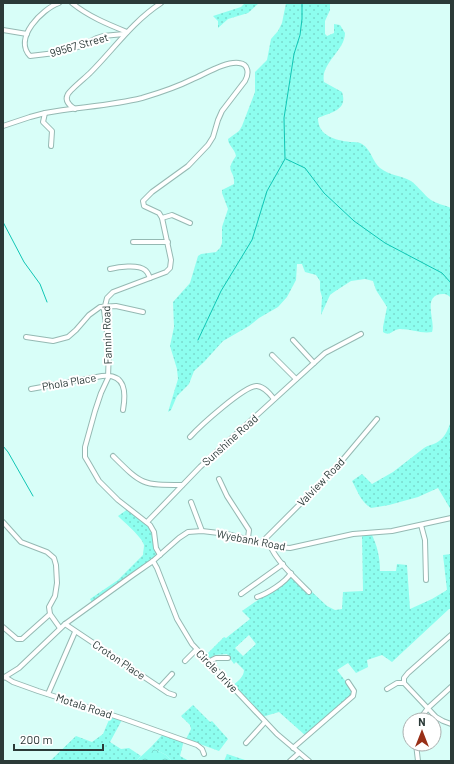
<svg xmlns="http://www.w3.org/2000/svg" width="454" height="764" font-family="Barlow,sans-serif">
<style>
.grass{fill:url(#grass-dots);fill-rule:evenodd}
.forest{fill:url(#forest-crowns)}
.lines{fill:none;stroke-linecap:round;stroke-linejoin:round}
.stream{stroke:#10c6b5;stroke-width:1}
.minor-casing{stroke:#95b9b3;stroke-width:6}
.minor{stroke:#fff;stroke-width:4}
.labels{text-anchor:middle;stroke-width:4;stroke-linejoin:round;paint-order:stroke}
.street-label{font-size:11px;fill:#2b3a38;stroke:#fff}
</style>
<defs>
<pattern id="grass-dots" width="8" height="8" patternUnits="userSpaceOnUse"><rect width="8" height="8" fill="#8dfeef"/><path d="M2 2h.1M6 6h.1" fill="none" stroke="#7adace" stroke-width="1.8" stroke-linecap="round"/></pattern>
<pattern id="forest-crowns" width="20" height="18" patternUnits="userSpaceOnUse"><rect width="20" height="18" fill="#8dfeef"/><path d="M2 6a3 3 0 1 1 6 0M12 15a3 3 0 1 1 6 0" fill="none" stroke="#7adace"/></pattern>
</defs>
<rect width="100%" height="100%" fill="#d8fef8"/>
<g class="grass">
<polygon points="245,3 259,3 248,13 228,19 218,28 218,21 213,16 241,7"/>
<path d="M286,3H330V10L325,21V34L327,36L334,33V24L340,25L345,33C345,51 320,63 324,82L342,92C348,110 332,112 318,118C318,136 335,140 350,142C354,142 359,142 362,144C371,149 372,161 380,168C390,176 400,175 411,181C418,186 424,195 431,200C437,204 445,205 451,208V298C448,295 447,294 443,294C421,294 436,322 432,332C422,334 411,329 400,329C393,329 390,337 383,332V327L387,307L376,290L373,281L365,279L351,281L334,292L330,295L321,315L322,297L320,290V281L316,275L305,272L302,264H297L296,280L287,297L278,307L259,318L249,326L223,341L204,362L194,371L189,384L177,396L171,410L168,412L178,379L177,369L170,346L174,327L173,302L190,283L198,256L201,254L216,252L220,248L222,243V227L228,209L222,193V190L234,184C235,169 224,173 236,156C235,149 228,145 228,139L239,131L242,126L255,92V72L267,60L271,39L278,31L282,23Z"/>
<path d="M451,421V510L438,488L418,497L389,505L371,508C361,502 358,492 352,481L362,474L372,484L393,472L424,448C428,445 432,445 436,443C445,438 448,430 451,421Z"/>
<path d="M128,509L150,525L160,555L93,604L90,599L118,580L143,555C143,552 144,548 144,545C142,537 124,522 118,516Z"/>
<path d="M362,533H371C377,545 380,557 380,571H396L397,564L407,565L410,609L432,599L447,590L443,555L451,554V609H449L392,662L382,655L367,660L368,667L356,673L348,663L337,670L356,695L306,736L279,712L262,717L232,686C237,682 244,677 244,670L236,662L234,664L227,654L215,655L210,658L206,655L224,637L226,638L250,619L242,611L294,575L327,606L335,610L342,609L343,592L363,591ZM249,635L256,644L243,656L235,648Z"/>
<polygon points="193,705 210,722 212,721 228,739 219,751 186,739 191,729 190,725 181,716"/>
<polygon points="111,715 123,718 110,742 121,749 129,748 141,756 136,761 50,761 76,736 92,742 103,734"/>
<polygon points="164,733 184,740 180,756 189,761 172,761 166,755 151,747"/>
<polygon points="227,754 248,761 224,761"/>
</g>
<polygon class="forest" points="151,747 166,755 172,761 136,761"/>
<g class="lines">
<g class="stream">
<polyline points="286,159 305,168 324,193 354,221 385,243 442,273 451,283"/>
<polyline points="3,222 24,262 40,284 47,302"/>
<polyline points="198,340 221,291 252,240 267,191 285,159 284,118 294,54 300,35 302,19 302,3"/>
<polyline points="3,446 8,452 33,496"/>
</g>
<defs>
<g id="minor">
<path d="M59,3C42,9 13,38 30,56L55,53L81,46L97,38L103,36L124,34"/>
<path d="M72,3C88,16 107,24 127,32"/>
<polyline points="3,30 27,34"/>
<path d="M75,109C70,106 64,101 68,94C70,90 86,77 90,73C114,49 132,22 161,3"/>
<polyline points="45,113 43,122 52,131 51,146"/>
<path d="M3,126L30,117L45,113C77,107 110,106 142,98C159,93 177,87 193,79C205,74 226,61 239,63C249,64 249,74 245,81L222,111L218,120L213,137L208,145L188,166L152,192L143,201L144,206L159,213L162,218L171,260L170,268L166,272L121,289L113,292L107,298L104,310L109,348L108,378L101,393L95,411L85,447V457L88,462L99,481L118,500L150,525L154,532L156,548L160,555"/>
<polyline points="162,218 172,215 190,223"/>
<polyline points="133,242 168,242"/>
<path d="M110,269C118,267 138,264 145,270C148,272 149,276 150,278"/>
<polyline points="26,337 53,341 68,337 76,330 89,315 100,307 116,306 143,312"/>
<polyline points="272,355 296,379"/>
<polyline points="314,363 325,353 361,334"/>
<path d="M31,389L102,376C126,373 126,393 123,410"/>
<path d="M190,437C200,426 245,385 257,386C265,387 270,394 274,399"/>
<path d="M113,456C142,485 142,485 182,485"/>
<polyline points="219,479 227,496 249,530 248,538"/>
<polyline points="191,502 202,531"/>
<polyline points="3,522 21,542 47,552 54,558 56,565 57,583 55,596 49,607 50,614"/>
<polyline points="147,522 200,467 314,363 293,340"/>
<polyline points="421,525 425,540 426,580"/>
<polyline points="261,543 335,469 377,419"/>
<path d="M270,545C276,561 297,580 309,592"/>
<polyline points="153,561 157,568 177,619 192,644 277,734 309,761"/>
<polyline points="241,594 283,564"/>
<path d="M257,597C267,594 286,582 291,573"/>
<polyline points="65,624 168,693 174,695"/>
<polyline points="3,627 17,639 22,639 50,614 60,628"/>
<polyline points="185,661 196,650"/>
<polyline points="208,662 216,658 228,658"/>
<polyline points="5,677 13,682 38,691 124,719 197,745 202,749 204,754"/>
<polyline points="3,678 19,668 65,624 133,575 153,561 179,538 188,532 202,531 227,534 277,547 290,548 353,534 392,531 451,518"/>
<polyline points="404,683 404,678 408,673 451,635"/>
<polyline points="404,683 436,717 443,721 451,724"/>
<polyline points="160,687 172,674"/>
<polyline points="387,689 397,683 404,683"/>
<polyline points="48,694 75,632"/>
<polyline points="419,720 428,708 451,687"/>
<polyline points="246,743 265,722"/>
<polyline points="416,744 418,761"/>
<polyline points="293,748 353,696 354,691 348,682"/>
<polyline points="290,761 299,753"/>
</g>
</defs>
<use href="#minor" class="minor-casing"/>
<use href="#minor" class="minor"/>
</g>
<g class="labels">
<g class="street-label">
<text transform="translate(79 45) rotate(-16)" y="4">99567 Street</text>
<text transform="translate(107 335) rotate(-92)" y="4">Fannin Road</text>
<text transform="translate(69 382) rotate(-10)" y="4">Phola Place</text>
<text transform="translate(230 440) rotate(-42)" y="4">Sunshine Road</text>
<text transform="translate(321 482) rotate(-46)" y="4">Valview Road</text>
<text transform="translate(251 540) rotate(11)" y="4">Wyebank Road</text>
<text transform="translate(119 660) rotate(34)" y="4">Croton Place</text>
<text transform="translate(217 671) rotate(46)" y="4">Circle Drive</text>
<text transform="translate(84 706) rotate(18)" y="4">Motala Road</text>
</g>
</g>
<rect width="454" height="764" fill="none" stroke="#2b3a38" stroke-width="8"/>
<g transform="translate(422 732)"><circle r="19" fill="#ffffff" stroke="#aab0af"/>
<path d="M0-3L7 15L0 10L-7 15Z" fill="#982f17"/>
<text y="-6" font-size="11" font-weight="bold" text-anchor="middle" fill="#2b3a38">N</text>
</g>
<path d="M14 744v6h89v-6" fill="none" stroke="#2b3a38" stroke-width="2"/>
<text x="20" y="744" font-size="12" fill="#2b3a38" stroke="#ffffff" stroke-width="3" paint-order="stroke">200 m</text>
</svg>
